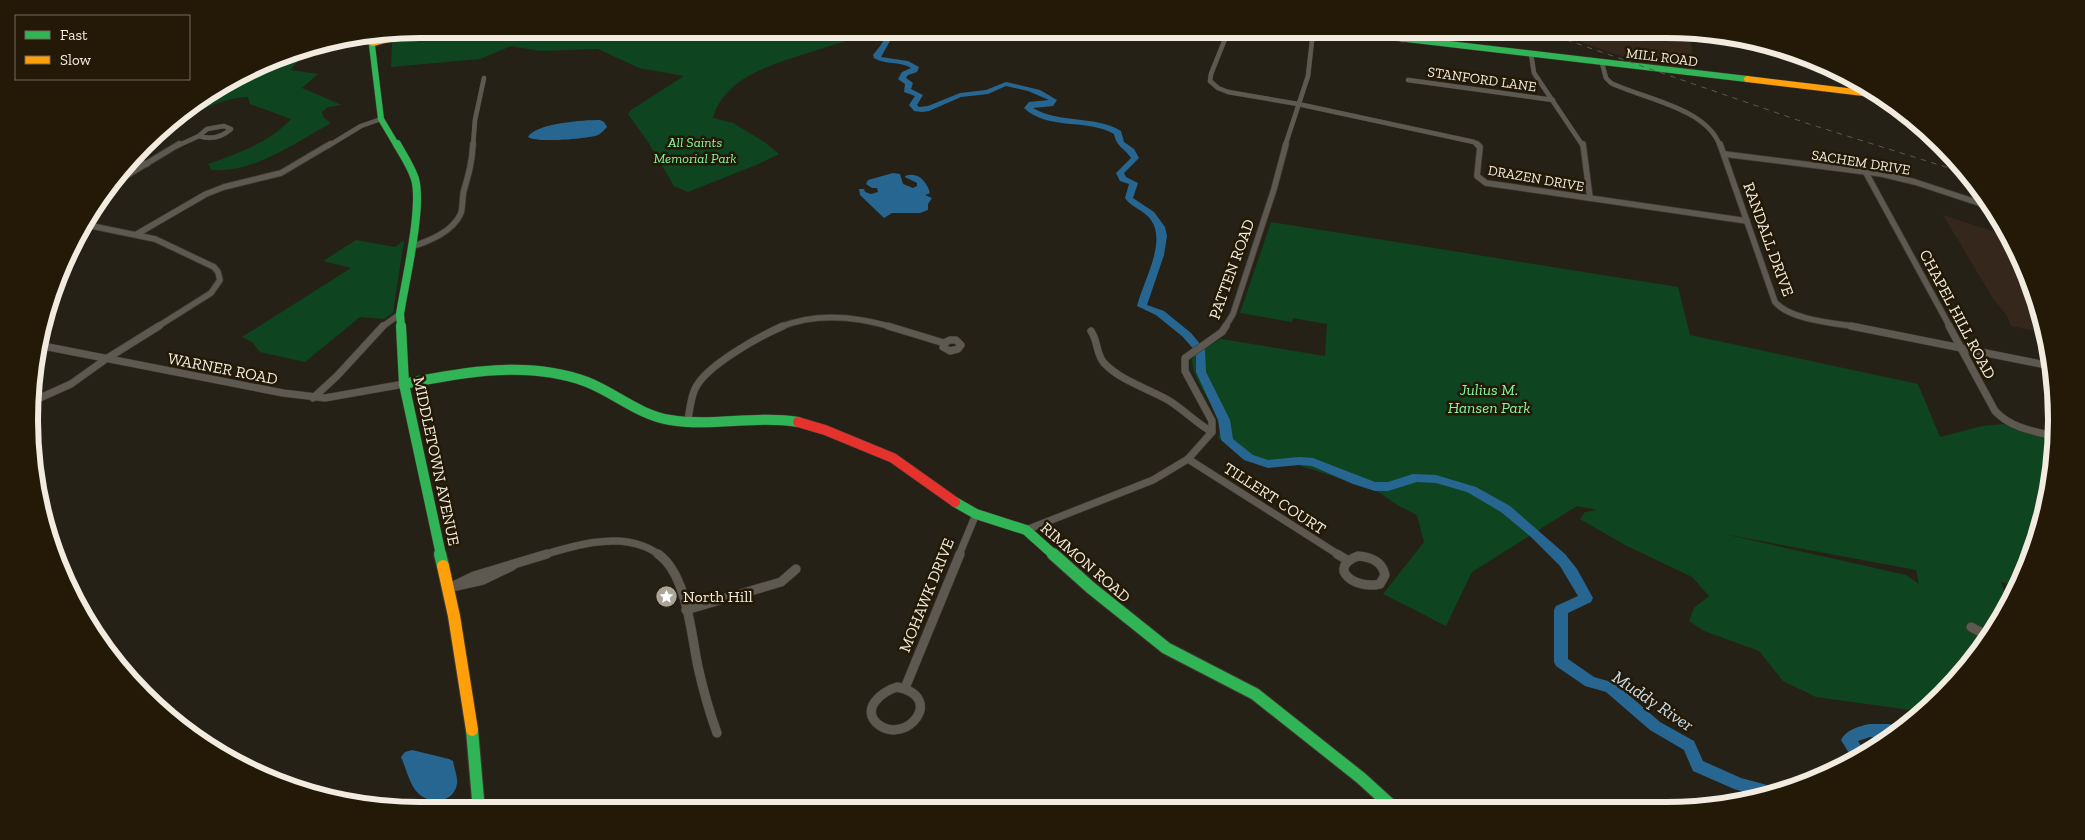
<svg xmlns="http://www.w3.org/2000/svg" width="2085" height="840" font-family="'Zilla Slab',serif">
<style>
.education{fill:#36271d}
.green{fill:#0f4420;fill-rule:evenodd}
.water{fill:#286692}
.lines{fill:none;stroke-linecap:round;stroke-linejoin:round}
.river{fill:#286692;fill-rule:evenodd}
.street-far3-casing{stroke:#403c34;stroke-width:5}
.street-far2-casing{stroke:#403c34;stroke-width:7}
.street-far1-casing{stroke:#403c34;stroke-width:8}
.street-casing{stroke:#403c34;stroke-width:10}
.fast-far3-casing{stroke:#403c34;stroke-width:7}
.fast-far2-casing{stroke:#403c34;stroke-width:9}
.fast-far1-casing{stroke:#403c34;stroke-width:11}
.fast-casing{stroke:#403c34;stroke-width:14}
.slow-far1-casing{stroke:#403c34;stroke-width:7}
.slow-casing{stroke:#403c34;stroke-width:14}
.jam-casing{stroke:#403c34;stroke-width:11}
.street-far3{stroke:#5d5850;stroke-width:4.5}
.street-far2{stroke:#5d5850;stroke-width:5.5}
.street-far1{stroke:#5d5850;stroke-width:7}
.street{stroke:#5d5850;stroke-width:9}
.fast-far3{stroke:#30b455;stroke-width:6}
.fast-far2{stroke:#30b455;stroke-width:8}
.fast-far1{stroke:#30b455;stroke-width:10}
.fast{stroke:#30b455;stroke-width:12}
.slow-far1{stroke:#ff9f0a;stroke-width:6}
.slow{stroke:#ff9f0a;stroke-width:12}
.jam{stroke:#e5322d;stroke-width:10}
.rail{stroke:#5d5850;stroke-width:1;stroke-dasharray:5.5 5.5;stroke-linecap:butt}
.labels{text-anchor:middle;stroke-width:5;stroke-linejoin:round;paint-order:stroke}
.far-street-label{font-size:14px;fill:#f2ebdf;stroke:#231906}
.far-park-label{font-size:14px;font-style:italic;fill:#82f6a0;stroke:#231906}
.street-label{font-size:16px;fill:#f2ebdf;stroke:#231906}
.park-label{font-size:16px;font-style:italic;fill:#82f6a0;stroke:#231906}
.poi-label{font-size:16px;fill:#f2ebdf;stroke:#231906;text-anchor:start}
.water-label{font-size:18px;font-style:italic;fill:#c9ddee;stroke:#231906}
.rim{fill:none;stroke:#f2ebdf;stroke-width:6}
</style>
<rect width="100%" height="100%" fill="#262116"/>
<g class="education">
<polygon points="1543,29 1665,29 1689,33 1696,72 1653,67"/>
<polygon points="1943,215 2010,237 2016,247 2043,318 2045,333 2011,326 2007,316 1992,297"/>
</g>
<g class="green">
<path d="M440,29H853L855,32L852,39C838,43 825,48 811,52C774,64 725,76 713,118L733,123L766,143L779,154L756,165L688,192L674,186L648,142L628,114L631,110L684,76L639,68L598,49L540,51L511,46L480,59L391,67L392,43Z"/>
<path d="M296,49L300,59L290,70L318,74L302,88L342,105L328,107L322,112L324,118L331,123C294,143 255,173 212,170L208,164C238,153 269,143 291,119L250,104L248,97C215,98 183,120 154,135L162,126L225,81Z"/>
<path d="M1271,222L1678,287L1690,335L1918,384L1940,437L1982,426L2004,424L2019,431L2054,441L2053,471L2036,545L2016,586L2001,582L2008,602L1990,638L1985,644L1969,641L1983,645L1925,712L1816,697L1783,681L1759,651L1704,631L1689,621L1694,608L1709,596L1692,577L1625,545L1580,519L1585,512L1597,510L1577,506L1472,572L1446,626L1383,594L1424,542L1417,515L1399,506L1377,491L1290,462L1261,464L1218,438L1221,428V422C1216,409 1184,367 1194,355C1201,348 1213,344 1221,339L1325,356L1327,324L1293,318L1292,322L1240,313ZM1724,534L1916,570L1919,584L1906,575Z"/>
<polygon points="356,240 395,247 404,240 393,313 384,319 360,317 305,362 260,352 252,342 242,337 351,268 323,261"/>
</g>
<g class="water">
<path d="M600,120L604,122L607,127C604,130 602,133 598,135C588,139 536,143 528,137C536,123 584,120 600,120Z"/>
<path d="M893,173L900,174L903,184L913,188L917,186V183L905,177V176C918,171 927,182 930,193L925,195L932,198L928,204V210L920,213H892L884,218L860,195L859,189H864L865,192L871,194L878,192L877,188H872L866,184L868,180Z"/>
<path d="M412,750L449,759L453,761C454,768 458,777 457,784C454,802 433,805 420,795C410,787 406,768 401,757L405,752Z"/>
</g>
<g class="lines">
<g class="river">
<path d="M884,29H890L892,33L890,41L881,57L908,61L919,67L917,72L908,75L906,78L913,83L911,89L923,95L917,105L919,107L928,106L960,93L986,90L1006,82L1040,90L1057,100L1053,106L1033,108C1060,124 1095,115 1121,131L1124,142L1134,149L1139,158L1124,173L1126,177L1138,183L1133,198L1154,212L1165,227L1167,236L1164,255L1147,305L1164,311L1191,333L1205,350L1206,372L1230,420L1233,439L1253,455L1268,460L1299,457L1313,458L1375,482H1388L1413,474L1436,475L1476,487L1510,506L1565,554L1577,569L1593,598L1591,602L1568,613V659L1594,677L1615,683L1660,722L1694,741L1703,761L1741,778L1778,788L1780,791L1759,796L1734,789L1693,771L1684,750L1650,730L1606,692L1585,686L1556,666L1554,662V610L1556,606L1578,596L1560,566L1531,537L1501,512L1467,492L1436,483L1417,482L1388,491H1375L1353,484L1312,466L1299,465L1268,468L1244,460L1221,440L1218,420L1196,372V352L1183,337L1156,315L1137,306C1143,282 1167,242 1151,220C1144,210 1132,208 1125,198L1129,184L1120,181L1116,173L1131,158C1124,147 1117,148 1114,134C1087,118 1048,131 1024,108L1029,102L1049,100L1028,91L1006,86L988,94L961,97L929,111L922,112L914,111L909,105L915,96L904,92L905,84L898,79L902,72L911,68C900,61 885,65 874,58L873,55C879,47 888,39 884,29Z"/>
<path d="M1870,724H1889L1901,728L1887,737H1870L1858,741L1864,751L1852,758L1841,740C1846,730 1859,726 1870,724Z"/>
</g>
<defs>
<g id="street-far3">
<polyline points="1229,29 1211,74 1210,81 1218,88 1228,92 1298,104 1474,142 1478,146"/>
<polyline points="1301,29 1313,32"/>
<polyline points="1402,40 1404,29"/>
<polyline points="1531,54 1534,73 1583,146"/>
<path d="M1602,63L1606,78L1611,83C1644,99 1707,108 1720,146"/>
<polyline points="1408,80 1553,100"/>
<path d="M224,126L231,129C222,137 211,140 199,136L207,129Z"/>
<polyline points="177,146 199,136"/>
<polyline points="328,146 361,126 381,119"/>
<polyline points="473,146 475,120 484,78"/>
<polyline points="1285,146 1308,76 1313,32 1329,33"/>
</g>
<g id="street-far2">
<polyline points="1477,144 1480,147 1477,176 1486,183 1747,221"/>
<polyline points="1583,144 1590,198"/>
<path d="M1720,144L1775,302C1790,320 1834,323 1858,327"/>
<polyline points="1724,154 1882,174 1915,182 1991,207"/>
<polyline points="132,162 147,164"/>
<polyline points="1865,171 1950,327"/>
<polyline points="116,182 179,144"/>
<polyline points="82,224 155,239 214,267 218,272 220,280 211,293 157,327"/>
<polyline points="137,234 206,194 224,187 281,173 330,144"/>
<path d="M411,247C429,241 453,232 461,213C463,206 462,197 464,190C469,173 472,162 473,144"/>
<polyline points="382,327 400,314"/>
<path d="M780,327C817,312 855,316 892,327"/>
<polyline points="1225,327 1233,314 1274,189 1286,144"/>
</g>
<g id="street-far1">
<polyline points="888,326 944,343"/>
<polyline points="1851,326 2051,366"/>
<path d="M1949,326L1995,411C2011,428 2032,431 2054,436"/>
<path d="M1091,331C1098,341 1096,354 1104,363C1121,381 1147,388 1168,400C1183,409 1196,423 1212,432"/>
<polygon points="950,340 956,340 961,345 958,349 950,351 943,347 944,343"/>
<polyline points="38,345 283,393 325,398 404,384"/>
<polyline points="313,398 337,376 383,326"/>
<polyline points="33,401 71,384 106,359 159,326"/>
<path d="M687,423C690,412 690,399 695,389C705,366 760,336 783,326"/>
<polyline points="1188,459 1339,555"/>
<polyline points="1026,530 1153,480 1188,459 1212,432 1212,421 1185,371 1185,358 1222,332 1226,326"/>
<path d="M543,555C573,546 612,534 643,546C649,548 655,552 660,555"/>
<polyline points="959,555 976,514"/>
</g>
<g id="street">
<path d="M658,554C687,574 691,634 698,667C703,689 709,711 717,733"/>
<polyline points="1337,554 1347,560"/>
<path d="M1358,556C1371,557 1382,561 1385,575L1380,584C1355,590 1326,568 1358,556Z"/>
<polyline points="452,587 483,580 512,566"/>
<polyline points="449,588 474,576 547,554"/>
<polyline points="686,610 781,582 796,569"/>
<polyline points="1971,627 1990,637"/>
<path d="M897,687C946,697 907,745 879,725C859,710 882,691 897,687Z"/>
<polyline points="905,688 960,554"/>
</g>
<g id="fast-far3">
<polyline points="1321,29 1747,79"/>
<polyline points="371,37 381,119 397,146"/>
</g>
<path id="fast-far2" d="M397,144C403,155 411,166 415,179C423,207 405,282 400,314L401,327"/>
<g id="fast-far1">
<polyline points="401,326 404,384 441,555"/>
<path d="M404,384C463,372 529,360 587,382C615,393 639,415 670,420C712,427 755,415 798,422"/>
<polyline points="955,502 976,514 1026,530 1054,555"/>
</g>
<g id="fast">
<polyline points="440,554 443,566"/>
<polyline points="1053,554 1091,588 1166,648 1255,694 1361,778 1395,809"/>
<polyline points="472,730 479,811"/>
</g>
<g id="slow-far1">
<polyline points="373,43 427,29"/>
<polyline points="1747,79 1880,95"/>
</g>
<polyline id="slow" points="443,566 454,616 472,730"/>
<polyline id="jam" points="798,422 825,430 893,458 955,502"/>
</defs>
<use href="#street-far3" class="street-far3-casing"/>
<use href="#street-far2" class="street-far2-casing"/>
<use href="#street-far1" class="street-far1-casing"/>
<use href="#street" class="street-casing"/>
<use href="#fast-far3" class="fast-far3-casing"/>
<use href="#fast-far2" class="fast-far2-casing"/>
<use href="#fast-far1" class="fast-far1-casing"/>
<use href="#fast" class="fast-casing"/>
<use href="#slow-far1" class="slow-far1-casing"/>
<use href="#slow" class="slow-casing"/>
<use href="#jam" class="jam-casing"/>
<use href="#street-far3" class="street-far3"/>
<use href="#street-far2" class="street-far2"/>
<use href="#street-far1" class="street-far1"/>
<use href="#street" class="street"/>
<use href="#fast-far3" class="fast-far3"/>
<use href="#fast-far2" class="fast-far2"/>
<use href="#fast-far1" class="fast-far1"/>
<use href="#fast" class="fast"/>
<use href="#slow-far1" class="slow-far1"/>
<use href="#slow" class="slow"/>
<use href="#jam" class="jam"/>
<polyline class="rail" points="1535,29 1809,124 1968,174"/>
</g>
<defs>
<symbol id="sight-disc" viewBox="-11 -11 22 22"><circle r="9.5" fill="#aba499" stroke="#231906"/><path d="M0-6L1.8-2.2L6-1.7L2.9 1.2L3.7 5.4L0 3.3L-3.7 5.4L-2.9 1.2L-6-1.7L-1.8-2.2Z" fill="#fff"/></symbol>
</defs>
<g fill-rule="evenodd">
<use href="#sight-disc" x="654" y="584" width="25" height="25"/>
</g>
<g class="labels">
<g class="far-street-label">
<text transform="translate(1662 57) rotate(7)" y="5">MILL ROAD</text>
<text transform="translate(1482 79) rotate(8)" y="5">STANFORD LANE</text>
<text transform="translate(1861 162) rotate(9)" y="5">SACHEM DRIVE</text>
<text transform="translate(1536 178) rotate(10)" y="5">DRAZEN DRIVE</text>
</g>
<g class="far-park-label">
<text x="695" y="147">All Saints<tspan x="695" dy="16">Memorial Park</tspan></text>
</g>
<g class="street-label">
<text transform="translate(1769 239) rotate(70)" y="6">RANDALL DRIVE</text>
<text transform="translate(1231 269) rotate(-70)" y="6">PATTEN ROAD</text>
<text transform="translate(1958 314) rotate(62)" y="6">CHAPEL HILL ROAD</text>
<text transform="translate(223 368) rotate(11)" y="6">WARNER ROAD</text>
<text transform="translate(437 461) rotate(78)" y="6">MIDDLETOWN AVENUE</text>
<text transform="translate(1275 498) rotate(33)" y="6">TILLERT COURT</text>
<text transform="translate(1086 562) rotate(41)" y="6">RIMMON ROAD</text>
<text transform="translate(926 595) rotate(-68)" y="6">MOHAWK DRIVE</text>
</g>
<g class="park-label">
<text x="1489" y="395">Julius M.<tspan x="1489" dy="18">Hansen Park</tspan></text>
</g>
<g class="poi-label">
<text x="683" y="602">North Hill</text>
</g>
<g class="water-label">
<text transform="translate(1653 701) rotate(34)" y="6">Muddy River</text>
</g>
</g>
<path d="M0 0H2085V840H0ZM420 38H1666A382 382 0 0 1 2048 420V420A382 382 0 0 1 1666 802H420A382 382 0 0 1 38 420V420A382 382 0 0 1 420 38Z" fill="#231906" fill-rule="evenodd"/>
<path class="rim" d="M420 38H1666A382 382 0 0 1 2048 420V420A382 382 0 0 1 1666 802H420A382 382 0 0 1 38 420V420A382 382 0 0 1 420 38Z"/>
<rect x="15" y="15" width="175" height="65" fill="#231906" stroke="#766d5d"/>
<rect x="25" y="31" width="25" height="8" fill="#30b455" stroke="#766d5d"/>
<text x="60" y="40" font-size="15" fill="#f2ebdf">Fast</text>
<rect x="25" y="56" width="25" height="8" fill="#ff9f0a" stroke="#766d5d"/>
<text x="60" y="65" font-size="15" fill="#f2ebdf">Slow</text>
</svg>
